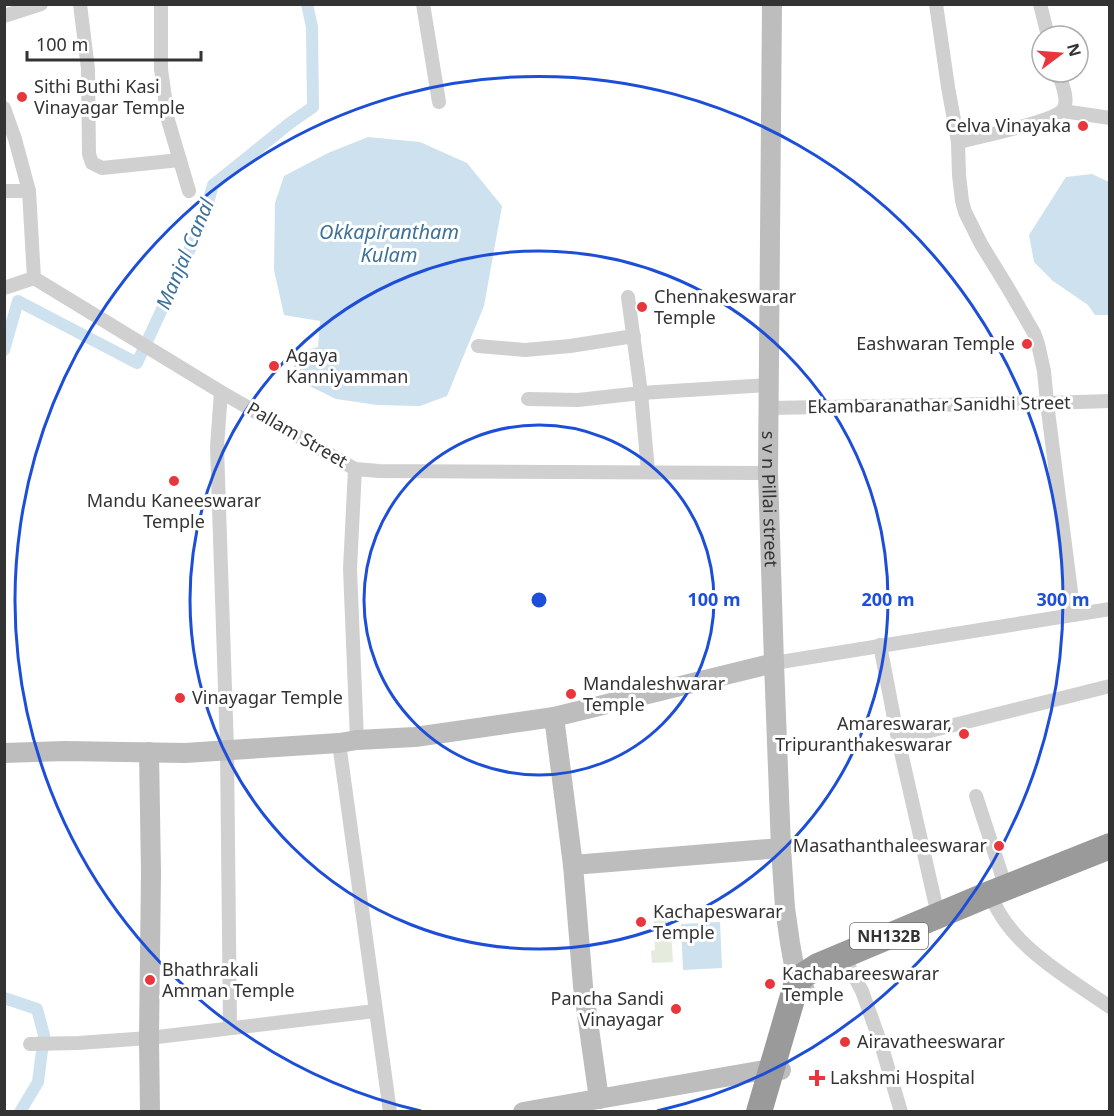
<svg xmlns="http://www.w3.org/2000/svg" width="1114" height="1116" font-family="'Noto Sans',sans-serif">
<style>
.green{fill:#e5ecde}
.water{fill:#cee1ee}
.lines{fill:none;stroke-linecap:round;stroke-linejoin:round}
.canal{stroke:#cee1ee;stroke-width:12}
.street{stroke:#d0d0d0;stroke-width:14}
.secondary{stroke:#bdbdbd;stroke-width:20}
.highway{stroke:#9a9a9a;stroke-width:26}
.ring{fill:none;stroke:#1d4ed8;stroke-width:3}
.poi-dot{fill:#e9363d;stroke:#fff;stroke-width:2}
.labels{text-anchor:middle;stroke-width:6;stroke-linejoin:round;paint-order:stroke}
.shield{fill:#fff;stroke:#707070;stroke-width:1.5}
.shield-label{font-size:16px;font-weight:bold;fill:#333}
.poi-label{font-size:18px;fill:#333;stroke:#fff;text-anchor:start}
.street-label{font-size:18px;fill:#333;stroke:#fff}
.water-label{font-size:20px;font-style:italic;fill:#3d7298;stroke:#fff}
.centre{fill:#1d4ed8;stroke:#fff;stroke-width:3}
.ring-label{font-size:18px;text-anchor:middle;font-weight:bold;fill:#1d4ed8;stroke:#fff;stroke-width:6;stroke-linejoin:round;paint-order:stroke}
</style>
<rect width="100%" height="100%" fill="#fff"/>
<polygon class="green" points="670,914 673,962 652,963 651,951 655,950 653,915"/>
<g class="water">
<polygon points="368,137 420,142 467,163 502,206 484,306 447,396 420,406 377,405 336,399 291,377 298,352 318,347 320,321 284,315 274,270 275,203 284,176 328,153"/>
<polygon points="1092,174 1109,182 1109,315 1095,315 1088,305 1053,281 1034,262 1029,235 1066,177"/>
<polygon points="720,922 722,968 683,970 681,924"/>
</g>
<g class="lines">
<g class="canal">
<polyline points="4,350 18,301 137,363 202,223 213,185 290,123 313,107 312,27 307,4"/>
<polyline points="4,998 37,1009 44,1035 38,1082 20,1112"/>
</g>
<g class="street">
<polyline points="80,4 88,69 89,154 92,163 102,168 180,160"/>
<polyline points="161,4 161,69 168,120 189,191"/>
<polyline points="423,4 439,102"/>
<polyline points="936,4 948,87 958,142 959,175 962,201 965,212 981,244 1008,288 1034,333 1038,344 1044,371 1047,403 1074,615"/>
<polyline points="1040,4 1048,36"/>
<polyline points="4,16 41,4"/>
<polyline points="4,108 15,139 29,191 34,278 221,392 355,469 379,471 768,473"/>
<polyline points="1063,111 1110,118"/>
<path d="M958,142C975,138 1058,121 1064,108C1069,98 1061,82 1058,72"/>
<polyline points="4,191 29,191"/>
<polyline points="4,288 34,278"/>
<polyline points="628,297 641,393 648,471"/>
<polyline points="478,346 525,350 570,346 634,336"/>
<polyline points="221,392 217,447 227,749 230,1027"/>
<polyline points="528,399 578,400 641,393 768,385"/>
<polyline points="768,408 1047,403 1110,401"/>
<polyline points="355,469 350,569 357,740"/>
<polyline points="880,645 898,739 938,915"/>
<polyline points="774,663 1110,609"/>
<polyline points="898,739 1110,686"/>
<polyline points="339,743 390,1112"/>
<polyline points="976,796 1007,891"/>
<path d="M990,893C1008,945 1067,977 1110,1007"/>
<polyline points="847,963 862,991 881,1044 901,1112"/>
<polyline points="30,1044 78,1043 149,1038 375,1011"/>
</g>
<g class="secondary">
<path id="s1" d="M772,4L768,473L774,663L781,848L785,908L790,943L797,982L805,990"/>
<polyline points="554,717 573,865"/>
<polyline points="149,752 151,872 149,1038 150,1112"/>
<polyline points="4,753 65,751 185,753 339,743 357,740 415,737 554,717 774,663"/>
<polyline points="599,1099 583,986 573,865 781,848"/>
<polyline points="523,1112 771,1069 781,1070"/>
</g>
<polyline class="highway" points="759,1112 797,982 804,975 818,966 987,895 1110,846"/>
</g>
<g class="ring">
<circle cx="539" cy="600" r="175"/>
<circle cx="539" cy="600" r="349"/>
<path d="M421 1111A524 524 0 1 1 657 1111"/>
</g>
<g class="poi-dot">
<circle cx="22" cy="97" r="6"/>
<circle cx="1083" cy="126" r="6"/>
<circle cx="642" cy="307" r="6"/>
<circle cx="1027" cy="344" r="6"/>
<circle cx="274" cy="366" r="6"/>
<circle cx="174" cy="481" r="6"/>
<circle cx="571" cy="694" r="6"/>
<circle cx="180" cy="698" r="6"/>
<circle cx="964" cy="734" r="6"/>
<circle cx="999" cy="846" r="6"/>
<circle cx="641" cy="922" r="6"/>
<circle cx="150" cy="980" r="6"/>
<circle cx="770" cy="984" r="6"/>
<circle cx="676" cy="1009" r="6"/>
<circle cx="845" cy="1042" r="6"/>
<path d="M814 1069h6v6h6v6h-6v6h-6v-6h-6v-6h6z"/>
</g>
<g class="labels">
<rect class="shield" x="850" y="923" width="78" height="26" rx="4.5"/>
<g class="shield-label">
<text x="889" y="942">NH132B</text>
</g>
<g class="poi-label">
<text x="34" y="93">Sithi Buthi Kasi<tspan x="34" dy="21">Vinayagar Temple</tspan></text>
<text x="1071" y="132" text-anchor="end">Celva Vinayaka</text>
<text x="654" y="303">Chennakeswarar<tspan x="654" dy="21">Temple</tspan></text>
<text x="1015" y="350" text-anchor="end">Eashwaran Temple</text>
<text x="286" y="362">Agaya<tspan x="286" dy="21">Kanniyamman</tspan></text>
<text x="174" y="507" text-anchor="middle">Mandu Kaneeswarar<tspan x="174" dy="21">Temple</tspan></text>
<text x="583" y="690">Mandaleshwarar<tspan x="583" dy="21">Temple</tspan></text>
<text x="192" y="704">Vinayagar Temple</text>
<text x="952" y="730" text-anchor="end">Amareswarar,<tspan x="952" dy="21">Tripuranthakeswarar</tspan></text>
<text x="987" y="852" text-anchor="end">Masathanthaleeswarar</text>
<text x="653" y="918">Kachapeswarar<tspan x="653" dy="21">Temple</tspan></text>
<text x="162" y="976">Bhathrakali<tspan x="162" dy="21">Amman Temple</tspan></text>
<text x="782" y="980">Kachabareeswarar<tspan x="782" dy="21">Temple</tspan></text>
<text x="664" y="1005" text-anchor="end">Pancha Sandi<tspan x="664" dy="21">Vinayagar</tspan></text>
<text x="857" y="1048">Airavatheeswarar</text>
<text x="830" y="1084">Lakshmi Hospital</text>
</g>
<g class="street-label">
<text transform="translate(939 405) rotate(-1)" y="6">Ekambaranathar Sanidhi Street</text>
<text transform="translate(297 435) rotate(30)" y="6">Pallam Street</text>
<text dy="6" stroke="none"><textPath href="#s1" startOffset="495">s v n Pillai street</textPath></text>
</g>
<g class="water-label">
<text x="389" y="239">Okkapirantham<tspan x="389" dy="23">Kulam</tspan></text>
<text transform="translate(185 254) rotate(-67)" y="7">Manjal Canal</text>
</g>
</g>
<circle cx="539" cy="600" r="9" class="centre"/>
<g class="ring-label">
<text x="714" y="606">100 m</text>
<text x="888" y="606">200 m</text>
<text x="1063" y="606">300 m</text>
</g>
<rect width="1114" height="1116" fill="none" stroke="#333333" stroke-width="12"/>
<g transform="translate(1060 54) rotate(74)"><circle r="28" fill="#ffffff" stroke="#adadad" stroke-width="1.5"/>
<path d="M0-4.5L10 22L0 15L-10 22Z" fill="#e9363d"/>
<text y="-9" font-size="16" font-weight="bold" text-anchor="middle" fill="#333333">N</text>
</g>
<path d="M27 51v9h174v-9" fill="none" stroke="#333333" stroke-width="3"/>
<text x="36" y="51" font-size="18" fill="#333333" stroke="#ffffff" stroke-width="4.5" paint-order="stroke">100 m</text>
</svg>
